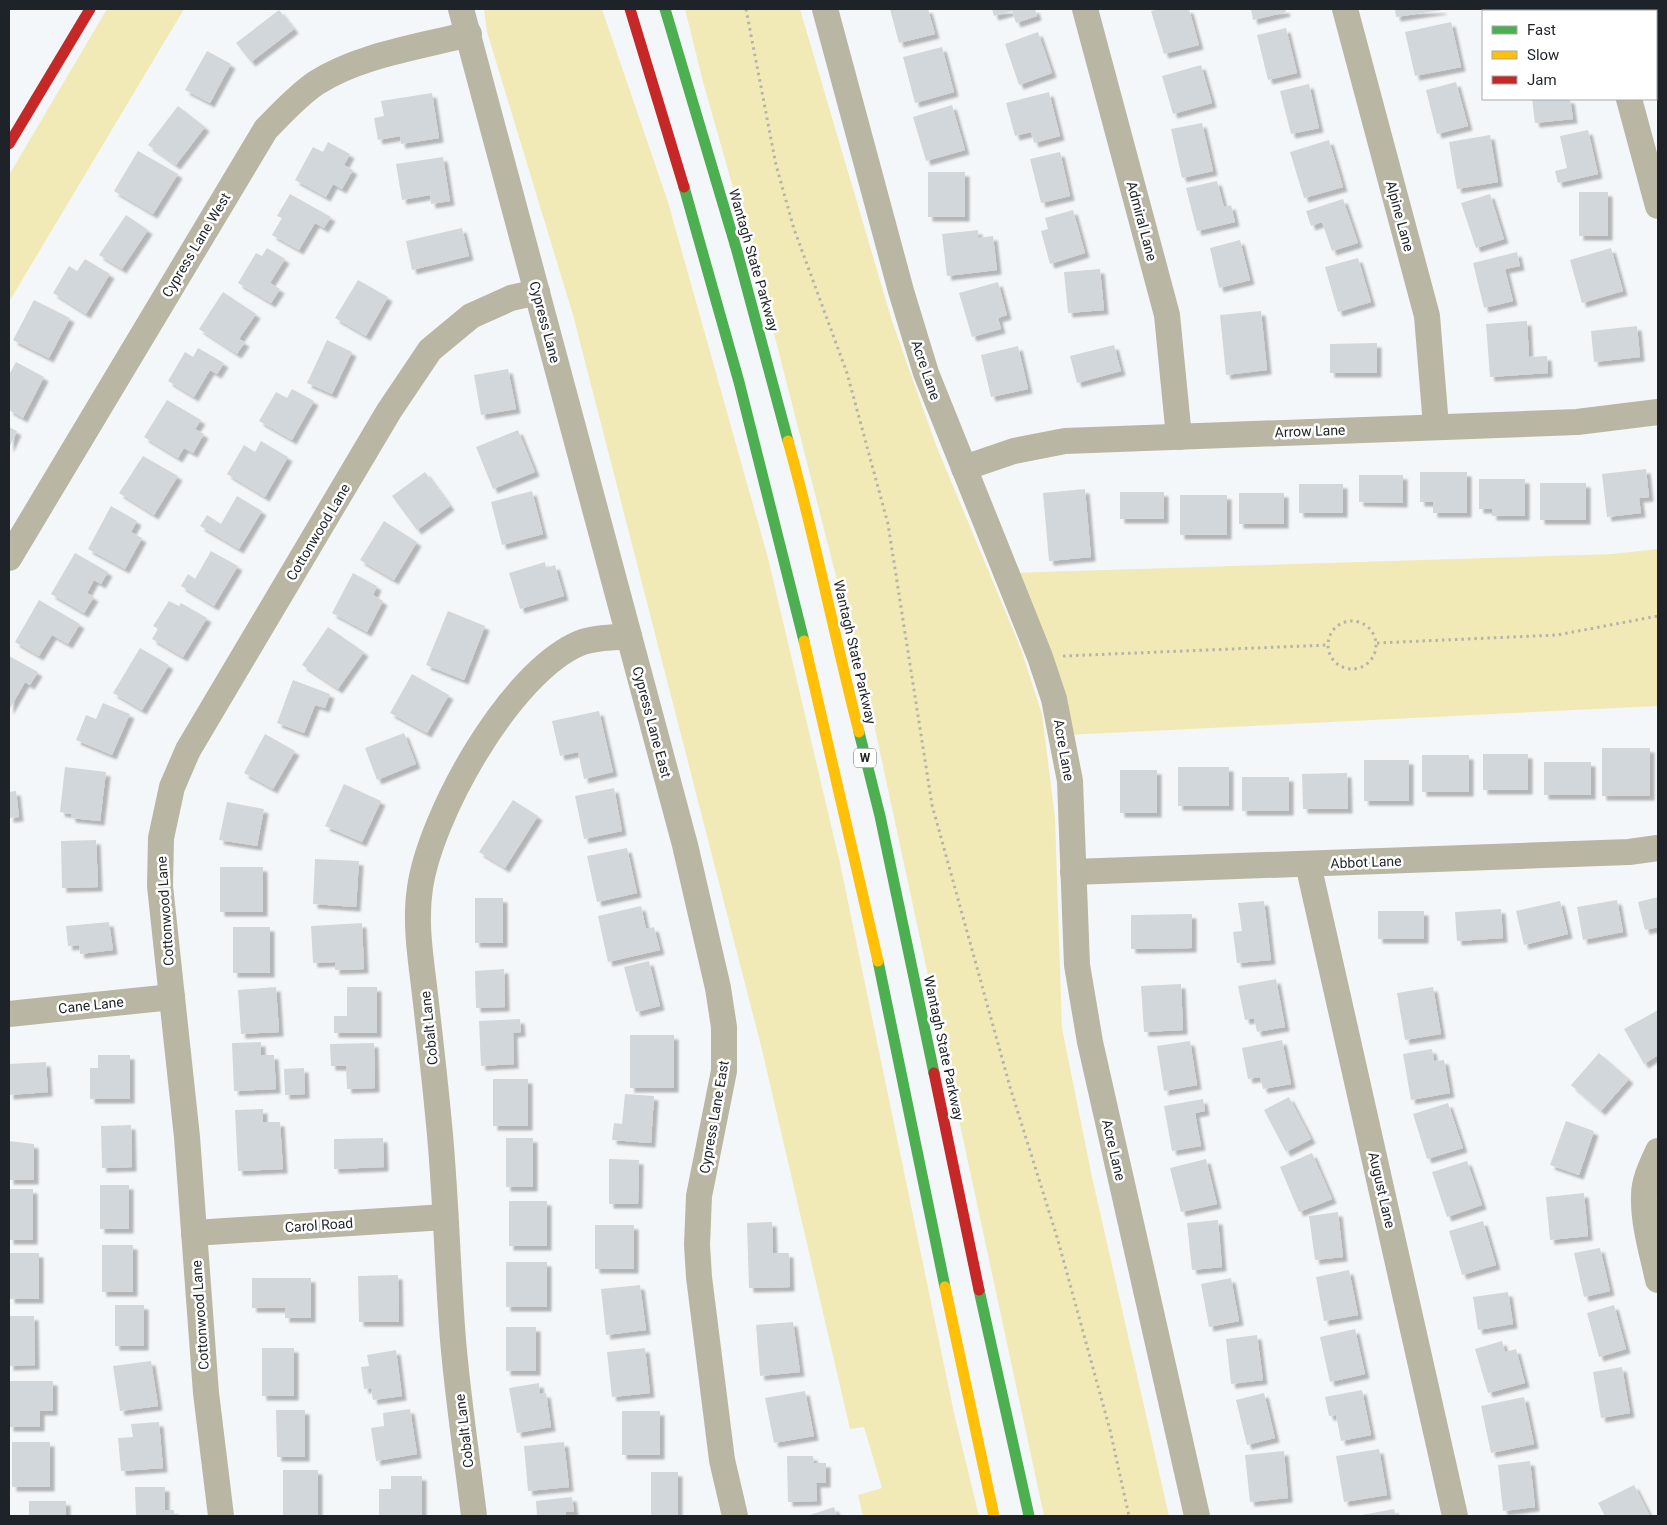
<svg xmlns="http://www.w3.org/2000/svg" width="1667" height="1525" font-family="Roboto,sans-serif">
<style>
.green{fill:#f2eab6}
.building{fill:#d2d7db;filter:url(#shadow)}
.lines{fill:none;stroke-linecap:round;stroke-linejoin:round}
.path{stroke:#b4b4ac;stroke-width:3;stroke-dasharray:2.5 4;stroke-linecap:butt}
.street{stroke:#b9b6a3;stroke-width:26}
.fast{stroke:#4caf50;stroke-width:11}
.slow{stroke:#ffc107;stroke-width:11}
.jam{stroke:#c62828;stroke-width:11}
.labels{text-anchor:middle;stroke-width:5;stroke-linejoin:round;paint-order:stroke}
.shield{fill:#fff;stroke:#616568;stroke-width:1}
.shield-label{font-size:12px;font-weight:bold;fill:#1d2328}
.street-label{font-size:14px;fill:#1d2328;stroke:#fff}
</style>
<defs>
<filter id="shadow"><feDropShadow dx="4.5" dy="4.5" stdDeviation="1" flood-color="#0004"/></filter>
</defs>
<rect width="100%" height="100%" fill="#f4f7fa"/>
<g class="green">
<polygon points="107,9 184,9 9,302 9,175"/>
<polygon points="484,9 602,9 668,202 768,558 840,863 954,1413 979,1516 863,1516 858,1495 882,1488 864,1427 850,1429 762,1050 573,315 487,32"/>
<polygon points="685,9 800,9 892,321 936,445 1021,649 1042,714 1055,817 1062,1028 1092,1177 1169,1516 1044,1516 875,729 770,318 703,82"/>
<polygon points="1658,549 1658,706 1067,735 1012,573 1612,554"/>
</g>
<g class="building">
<polygon points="890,9 928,9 935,34 899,43"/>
<polygon points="992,9 1035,9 1037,16 1016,23 1012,11 994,16"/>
<polygon points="1160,9 1189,9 1199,45 1164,54 1151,11"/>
<polygon points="1251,9 1285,9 1286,12 1253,20"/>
<polygon points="1395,9 1442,9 1442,10 1396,17"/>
<polygon points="279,10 294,29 251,62 236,43"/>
<polygon points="1451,22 1461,67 1415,76 1405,32"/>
<polygon points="1286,28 1297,73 1268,80 1257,35"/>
<polygon points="1038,32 1052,73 1019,85 1005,44"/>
<polygon points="942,47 954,92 915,103 903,57"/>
<polygon points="207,51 231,64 210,103 185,90"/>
<polygon points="1201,65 1212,103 1173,114 1162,76"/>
<polygon points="1456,82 1468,126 1437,134 1426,90"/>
<polygon points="1309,84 1319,128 1291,134 1280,91"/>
<polygon points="1049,92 1060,136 1034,143 1031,132 1015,136 1006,103"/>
<polygon points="432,93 439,138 401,144 400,136 378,140 374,118 384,116 381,101"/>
<polygon points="1532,99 1570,99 1573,119 1535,123"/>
<polygon points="952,105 965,150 926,161 913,117"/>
<polygon points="178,106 205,127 176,165 148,145"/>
<polygon points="1202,123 1213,171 1182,178 1171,129"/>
<polygon points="1588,130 1598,174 1558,183 1555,171 1567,168 1560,136"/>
<polygon points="1490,135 1498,182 1457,189 1449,142"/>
<polygon points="1329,140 1343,187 1304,198 1290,152"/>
<polygon points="328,142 350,154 344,165 353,170 342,189 333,184 326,197 295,180 313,147 323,152"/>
<polygon points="138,151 178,174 153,214 114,191"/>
<polygon points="1060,152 1070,196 1041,203 1030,159"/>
<polygon points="443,157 450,201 431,204 430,195 402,200 396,164"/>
<rect x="928" y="172" width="37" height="45"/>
<polygon points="1217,181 1224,207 1231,205 1235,222 1197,231 1186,188"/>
<rect x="1579" y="192" width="29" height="44"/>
<polygon points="290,194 331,217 324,228 315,223 299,250 272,235 282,218 277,216"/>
<polygon points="1490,194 1504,239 1476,248 1461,203"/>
<polygon points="1343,199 1358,243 1332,251 1322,222 1311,226 1306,211"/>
<polygon points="1073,210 1085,253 1050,264 1041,231 1048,229 1045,218"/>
<polygon points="126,215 148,230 122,269 99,255"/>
<polygon points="462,228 469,256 412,270 406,241"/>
<polygon points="978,230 978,238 993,236 997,270 947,276 942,234"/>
<polygon points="1240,240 1250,280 1219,288 1210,248"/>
<polygon points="267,248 285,259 270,283 280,289 271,303 238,283 256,253 262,256"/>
<polygon points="1611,248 1623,291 1582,303 1570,260"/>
<polygon points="1517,252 1520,266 1505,269 1513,301 1484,308 1473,263"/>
<polygon points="1358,258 1371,302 1338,312 1325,267"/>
<polygon points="85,259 110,274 86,314 53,293 69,266 77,271"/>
<polygon points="1100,269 1104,310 1068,313 1064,272"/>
<polygon points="358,280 388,297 366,336 335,318"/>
<polygon points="998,282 1007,315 998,318 1001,329 972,337 959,293"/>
<polygon points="223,292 256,314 239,339 245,342 237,354 199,329"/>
<polygon points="34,300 70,318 49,358 13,340"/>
<polygon points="1261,311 1267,370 1226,375 1220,315"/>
<polygon points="1527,321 1529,357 1547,356 1548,373 1490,377 1486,324"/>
<polygon points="1637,326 1640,357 1594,362 1591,331"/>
<polygon points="327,340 352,352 332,394 307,383"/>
<polygon points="1377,343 1377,373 1330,373 1330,344"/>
<polygon points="1114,345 1121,371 1077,383 1070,356"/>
<polygon points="1018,346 1028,389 991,397 981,355"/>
<polygon points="198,348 224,363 217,374 210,370 194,397 168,381 185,352 193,357"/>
<polygon points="16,362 44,377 23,418 9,410 9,375"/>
<polygon points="508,369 516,409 481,415 474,375"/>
<polygon points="292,389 314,401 292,440 259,421 276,392 287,398"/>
<polygon points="167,400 201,420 195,429 204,434 193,453 184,448 178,458 144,437"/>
<polygon points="9,427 17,431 9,448"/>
<polygon points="518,430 535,472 493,489 476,447"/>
<polygon points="261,441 288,457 265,497 227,474 244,445 255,452"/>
<polygon points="143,456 178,476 154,515 119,493"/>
<polygon points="1646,469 1649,497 1639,498 1641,513 1607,517 1602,474"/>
<polygon points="425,472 450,506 417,530 392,496"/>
<polygon points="1420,472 1467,472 1467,513 1433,513 1433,502 1420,502"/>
<polygon points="1359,475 1403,475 1403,503 1359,502"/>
<polygon points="1479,479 1525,479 1525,516 1492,516 1492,509 1479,509"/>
<rect x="1540" y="483" width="46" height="37"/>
<rect x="1299" y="484" width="44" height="29"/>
<polygon points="1085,489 1091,557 1049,561 1043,493"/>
<polygon points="532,491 543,534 502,545 491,502"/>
<rect x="1120" y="492" width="44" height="27"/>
<rect x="1239" y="493" width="45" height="31"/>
<rect x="1180" y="495" width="47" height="40"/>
<polygon points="237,496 262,511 239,549 200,526 207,515 221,524"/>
<polygon points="111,506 137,521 131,532 142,538 125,569 88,549"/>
<polygon points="384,521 417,542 394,580 360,560"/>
<polygon points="211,551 238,566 214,606 181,586 188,574 195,579"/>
<polygon points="75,553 108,572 101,584 94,580 87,593 94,597 84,613 51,594"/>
<polygon points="545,562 546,568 555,565 564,596 520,609 509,573"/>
<polygon points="353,573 377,586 373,595 383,601 367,632 332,613"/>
<polygon points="39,600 80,624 68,644 52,635 39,656 15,642"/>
<polygon points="169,601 179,606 181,603 207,618 183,657 152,639 158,629 153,626"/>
<polygon points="448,611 485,626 464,680 426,665"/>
<polygon points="328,627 364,652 338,689 302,665"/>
<polygon points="140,648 169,665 142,710 113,693"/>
<polygon points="9,656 38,672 30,685 25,682 9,710"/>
<polygon points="412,674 449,695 427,733 390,713"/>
<polygon points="293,680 330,694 325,708 315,705 304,733 277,723"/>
<polygon points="103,703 130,714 112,755 76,740 86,715 96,719"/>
<polygon points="599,711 613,772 584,779 578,752 560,756 552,721"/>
<polygon points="404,733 416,764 377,780 365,748"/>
<polygon points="265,734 295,751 273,789 244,773"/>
<rect x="1602" y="748" width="48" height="48"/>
<rect x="1483" y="754" width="45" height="36"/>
<rect x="1422" y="755" width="47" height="37"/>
<rect x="1364" y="760" width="45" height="41"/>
<rect x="1544" y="762" width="47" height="33"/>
<polygon points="65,767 106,772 100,821 71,818 71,814 60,812"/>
<rect x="1178" y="767" width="51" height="39"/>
<rect x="1120" y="770" width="37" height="43"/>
<polygon points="1347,773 1348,809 1303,809 1302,774"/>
<rect x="1242" y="777" width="47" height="34"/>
<polygon points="344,784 381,801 362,842 325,826"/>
<polygon points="614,788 622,831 584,839 575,796"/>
<polygon points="16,791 19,817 9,818 9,792"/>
<polygon points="513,800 538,816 505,868 479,852"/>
<polygon points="227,802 264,809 257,846 219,840"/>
<polygon points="96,840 98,887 62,888 61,841"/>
<polygon points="627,848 637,893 597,902 587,856"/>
<polygon points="315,859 359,861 356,907 313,904"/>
<rect x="220" y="867" width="43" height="45"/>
<polygon points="1658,897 1658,927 1645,930 1638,902"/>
<rect x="475" y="898" width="28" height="45"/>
<polygon points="1617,900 1623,932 1583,940 1577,907"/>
<polygon points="1264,901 1271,960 1237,963 1233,932 1242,931 1238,903"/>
<polygon points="1560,901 1568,934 1524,945 1516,911"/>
<polygon points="641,906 646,929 654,927 660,950 608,962 598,916"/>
<polygon points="1501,909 1503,938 1457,941 1455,912"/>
<rect x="1378" y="911" width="46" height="28"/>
<polygon points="1192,914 1192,948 1131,949 1131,915"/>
<polygon points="109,922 113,950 80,954 79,945 68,946 66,926"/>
<polygon points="362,923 364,969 335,970 335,962 313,963 311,926"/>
<rect x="233" y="927" width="37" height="46"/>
<polygon points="649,961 660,1006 636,1012 624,967"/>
<polygon points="504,969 505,1007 476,1008 475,971"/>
<polygon points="1276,979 1285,1027 1257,1032 1254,1018 1245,1020 1238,986"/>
<polygon points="1181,984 1183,1030 1144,1032 1141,986"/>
<polygon points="276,987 279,1032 241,1034 238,990"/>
<polygon points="347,987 377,987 377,1033 334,1033 334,1016 347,1016"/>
<polygon points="1433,987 1441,1034 1405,1040 1397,993"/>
<polygon points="1658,1010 1658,1055 1644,1064 1624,1029"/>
<polygon points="520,1019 521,1032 513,1033 514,1064 481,1066 479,1021"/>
<rect x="630" y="1035" width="44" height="53"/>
<polygon points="1282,1040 1291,1084 1263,1089 1260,1077 1248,1079 1242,1048"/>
<polygon points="1190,1041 1197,1085 1164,1091 1157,1046"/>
<polygon points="261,1042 261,1055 274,1055 276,1089 234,1091 232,1043"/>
<polygon points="374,1043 375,1088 347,1089 346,1066 331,1066 330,1044"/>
<polygon points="1432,1049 1434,1061 1444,1060 1450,1093 1411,1100 1403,1054"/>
<polygon points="1599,1053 1629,1079 1601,1111 1571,1085"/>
<polygon points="98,1055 130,1055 130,1099 90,1099 90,1068 98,1068"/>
<polygon points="46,1062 48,1092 9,1095 9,1064"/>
<polygon points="304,1068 305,1094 285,1095 284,1069"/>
<rect x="493" y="1079" width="35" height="47"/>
<polygon points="625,1094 654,1096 651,1143 612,1140 614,1123 622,1124"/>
<polygon points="1289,1097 1311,1139 1286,1152 1264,1110"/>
<polygon points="1203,1099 1205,1111 1195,1113 1201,1146 1172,1151 1164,1106"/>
<polygon points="1448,1103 1463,1148 1427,1159 1413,1114"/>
<polygon points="263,1109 263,1122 280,1122 283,1169 238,1171 235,1110"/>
<polygon points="1566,1121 1594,1131 1579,1175 1550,1165"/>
<polygon points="131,1125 132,1167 102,1168 101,1126"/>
<polygon points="383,1138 384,1167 334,1169 334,1139"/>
<rect x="506" y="1138" width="27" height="49"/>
<polygon points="9,1141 34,1144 34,1180 9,1180"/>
<polygon points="1312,1153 1332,1199 1299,1212 1280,1167"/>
<polygon points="609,1159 639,1160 638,1204 609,1204"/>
<polygon points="1206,1159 1217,1204 1181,1212 1170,1168"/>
<polygon points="1467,1161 1482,1205 1447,1217 1432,1172"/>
<rect x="100" y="1185" width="29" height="44"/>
<rect x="9" y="1189" width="24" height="51"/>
<polygon points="1584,1193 1588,1236 1550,1240 1546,1197"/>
<rect x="509" y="1201" width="38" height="45"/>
<polygon points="1338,1212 1343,1257 1315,1260 1309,1216"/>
<polygon points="1218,1220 1222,1267 1192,1270 1187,1223"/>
<polygon points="1483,1221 1496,1265 1462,1275 1449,1231"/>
<polygon points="772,1222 773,1253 789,1253 790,1287 749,1288 747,1223"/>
<rect x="595" y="1225" width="39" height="44"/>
<rect x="102" y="1245" width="31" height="47"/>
<polygon points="1600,1248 1610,1291 1584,1297 1574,1253"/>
<rect x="10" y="1253" width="29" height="46"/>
<rect x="506" y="1262" width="41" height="45"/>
<polygon points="1349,1270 1358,1315 1324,1321 1316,1277"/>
<polygon points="398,1275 399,1322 359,1322 358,1276"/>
<polygon points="252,1278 311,1278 311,1318 285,1318 285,1308 252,1308"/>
<polygon points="1231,1278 1239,1321 1209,1327 1201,1284"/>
<polygon points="640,1285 646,1330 606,1335 601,1289"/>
<polygon points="1508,1292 1513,1324 1478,1330 1473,1297"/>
<rect x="115" y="1305" width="29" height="41"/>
<polygon points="1614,1305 1626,1349 1599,1357 1587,1313"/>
<polygon points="9,1316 34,1316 35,1365 9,1366"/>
<polygon points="793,1322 800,1372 760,1376 756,1325"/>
<rect x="506" y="1327" width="30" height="44"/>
<polygon points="1355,1329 1365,1374 1330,1382 1320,1337"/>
<polygon points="1257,1335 1263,1380 1231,1384 1226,1339"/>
<polygon points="1502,1341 1505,1352 1516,1349 1525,1383 1488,1393 1475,1349"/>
<rect x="262" y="1348" width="32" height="48"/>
<polygon points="645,1348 650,1393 612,1397 607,1352"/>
<polygon points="396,1350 402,1396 373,1400 371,1388 364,1389 361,1367 369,1366 367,1355"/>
<polygon points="151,1361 158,1406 120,1411 113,1366"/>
<polygon points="1622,1367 1630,1413 1601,1418 1593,1372"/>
<polygon points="9,1381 53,1381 53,1411 40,1411 40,1427 9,1427"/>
<polygon points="539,1383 540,1394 546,1393 551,1427 517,1433 509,1388"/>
<polygon points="1362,1390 1371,1435 1341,1441 1336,1415 1329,1416 1325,1397"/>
<polygon points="805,1391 814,1436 774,1443 765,1398"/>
<polygon points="1264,1393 1275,1438 1247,1445 1236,1400"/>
<polygon points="1524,1397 1534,1444 1491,1453 1481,1406"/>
<polygon points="410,1409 417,1454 376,1461 371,1428 384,1426 383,1413"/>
<polygon points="276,1410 305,1410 305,1457 277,1457"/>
<rect x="622" y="1411" width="38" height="44"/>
<polygon points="159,1422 163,1468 121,1471 118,1438 133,1437 131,1424"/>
<rect x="12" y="1442" width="38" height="45"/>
<polygon points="564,1442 569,1487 528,1491 524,1446"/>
<polygon points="1379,1449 1387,1495 1344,1502 1336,1456"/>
<polygon points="1284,1451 1288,1498 1250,1502 1245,1455"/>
<polygon points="787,1456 813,1456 814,1463 826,1463 826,1483 816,1483 817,1501 788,1502"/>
<polygon points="1530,1461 1535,1507 1503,1511 1498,1465"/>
<rect x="283" y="1470" width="35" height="46"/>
<rect x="651" y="1472" width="27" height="44"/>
<polygon points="391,1476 422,1476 422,1516 379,1516 379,1489 391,1489"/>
<polygon points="1634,1485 1650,1516 1605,1516 1598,1503"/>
<polygon points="135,1487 165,1487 165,1510 174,1510 174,1516 136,1516"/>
<polygon points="572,1497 574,1512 566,1512 566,1516 537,1516 536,1501"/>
<rect x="29" y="1501" width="37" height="15"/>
<polygon points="834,1507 837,1516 807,1516"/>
<polygon points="1394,1509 1396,1516 1362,1516 1362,1515"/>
</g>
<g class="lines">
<g class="path">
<polyline points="746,9 776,165 794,229 847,373 888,524 932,805 1010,1087 1057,1237 1110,1430 1129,1516"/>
<circle cx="1352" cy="645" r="24"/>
<polyline points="1377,643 1557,635 1658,616"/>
<polyline points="1063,656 1328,645"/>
</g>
<g class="street">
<polyline points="461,9 685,845 718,988 724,1027 724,1071 699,1196 697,1245 699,1277 722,1460 735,1516"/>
<polyline points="825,9 901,291 926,373 1040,657 1054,699 1070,781 1077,965 1090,1042 1197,1516"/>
<polyline points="1085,9 1167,315 1179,437"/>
<polyline points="1345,9 1427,316 1436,426"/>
<polyline points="1605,9 1605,11"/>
<polyline points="1629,99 1658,206"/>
<polyline points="964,468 1014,451 1065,441 1577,422 1658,412"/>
<path d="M9,558L266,129C282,113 297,96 316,83C360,55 419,47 469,34"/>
<polyline points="1308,864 1455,1516"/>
<polyline points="1073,872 1629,852 1658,848"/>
<polyline points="9,1014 172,997"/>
<path d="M1658,1151C1652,1164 1644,1180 1644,1195C1643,1223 1652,1252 1658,1280"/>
<polyline points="194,1233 445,1217"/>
<polyline points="221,1516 206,1393 187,1137 160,886 161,838 172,787 188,750 389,411 430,350 471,316 511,298 537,292"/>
<path d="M474,1516C467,1458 458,1399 453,1340C447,1265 446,1189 438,1114C434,1071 429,1029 424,986C420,954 415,920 420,888C430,816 510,672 580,643C594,637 614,638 629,636"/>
</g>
<g class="fast">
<polyline points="665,9 737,251 788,441"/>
<polyline points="684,187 739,382 804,641"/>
<polyline points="859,732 880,816 934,1073"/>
<polyline points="878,961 945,1287"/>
<polyline points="979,1290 1029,1516"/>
</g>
<g class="slow">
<path d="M788,441C815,537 834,635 859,732"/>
<polyline points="804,641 878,961"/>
<polyline points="945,1287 994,1516"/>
</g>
<g class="jam">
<polyline points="630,9 684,187"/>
<polyline points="9,144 90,9"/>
<polyline points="934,1073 979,1290"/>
</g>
</g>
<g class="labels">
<rect class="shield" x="854" y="748.5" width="22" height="19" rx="4"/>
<g class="shield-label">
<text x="865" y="762">W</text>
</g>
<g class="street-label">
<text transform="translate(1400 216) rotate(75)" y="5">Alpine Lane</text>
<text transform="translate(1142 221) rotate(75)" y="5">Admiral Lane</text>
<text transform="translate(196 245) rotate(-59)" y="5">Cypress Lane West</text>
<text transform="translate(754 260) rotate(74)" y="5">Wantagh State Parkway</text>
<text transform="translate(545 322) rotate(75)" y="5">Cypress Lane</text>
<text transform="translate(926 370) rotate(71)" y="5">Acre Lane</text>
<text transform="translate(1310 431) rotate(-2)" y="5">Arrow Lane</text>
<text transform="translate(318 532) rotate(-59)" y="5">Cottonwood Lane</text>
<text transform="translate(855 652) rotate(77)" y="5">Wantagh State Parkway</text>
<text transform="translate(652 722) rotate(75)" y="5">Cypress Lane East</text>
<text transform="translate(1064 750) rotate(80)" y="5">Acre Lane</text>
<text transform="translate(1366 862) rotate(-2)" y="5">Abbot Lane</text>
<text transform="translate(165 911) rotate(-94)" y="5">Cottonwood Lane</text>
<text transform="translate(91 1005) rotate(-6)" y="5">Cane Lane</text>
<text transform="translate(429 1028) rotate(-96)" y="5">Cobalt Lane</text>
<text transform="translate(944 1048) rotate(78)" y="5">Wantagh State Parkway</text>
<text transform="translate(714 1117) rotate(-80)" y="5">Cypress Lane East</text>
<text transform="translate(1114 1150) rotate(77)" y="5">Acre Lane</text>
<text transform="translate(1382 1190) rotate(77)" y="5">August Lane</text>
<text transform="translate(319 1225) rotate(-4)" y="5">Carol Road</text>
<text transform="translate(200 1315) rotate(-94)" y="5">Cottonwood Lane</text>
<text transform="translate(464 1431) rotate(-97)" y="5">Cobalt Lane</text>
</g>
</g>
<rect width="1667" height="1525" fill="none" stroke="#1d2328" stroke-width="20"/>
<rect x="1482" y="10" width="175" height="90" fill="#ffffff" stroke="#a5a7a9"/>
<rect x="1492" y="26" width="25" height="8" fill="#4caf50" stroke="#a5a7a9"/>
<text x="1527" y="35" font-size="15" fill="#1d2328">Fast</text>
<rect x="1492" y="51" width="25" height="8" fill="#ffc107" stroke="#a5a7a9"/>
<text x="1527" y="60" font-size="15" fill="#1d2328">Slow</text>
<rect x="1492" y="76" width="25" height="8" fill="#c62828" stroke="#a5a7a9"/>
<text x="1527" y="85" font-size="15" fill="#1d2328">Jam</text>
</svg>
